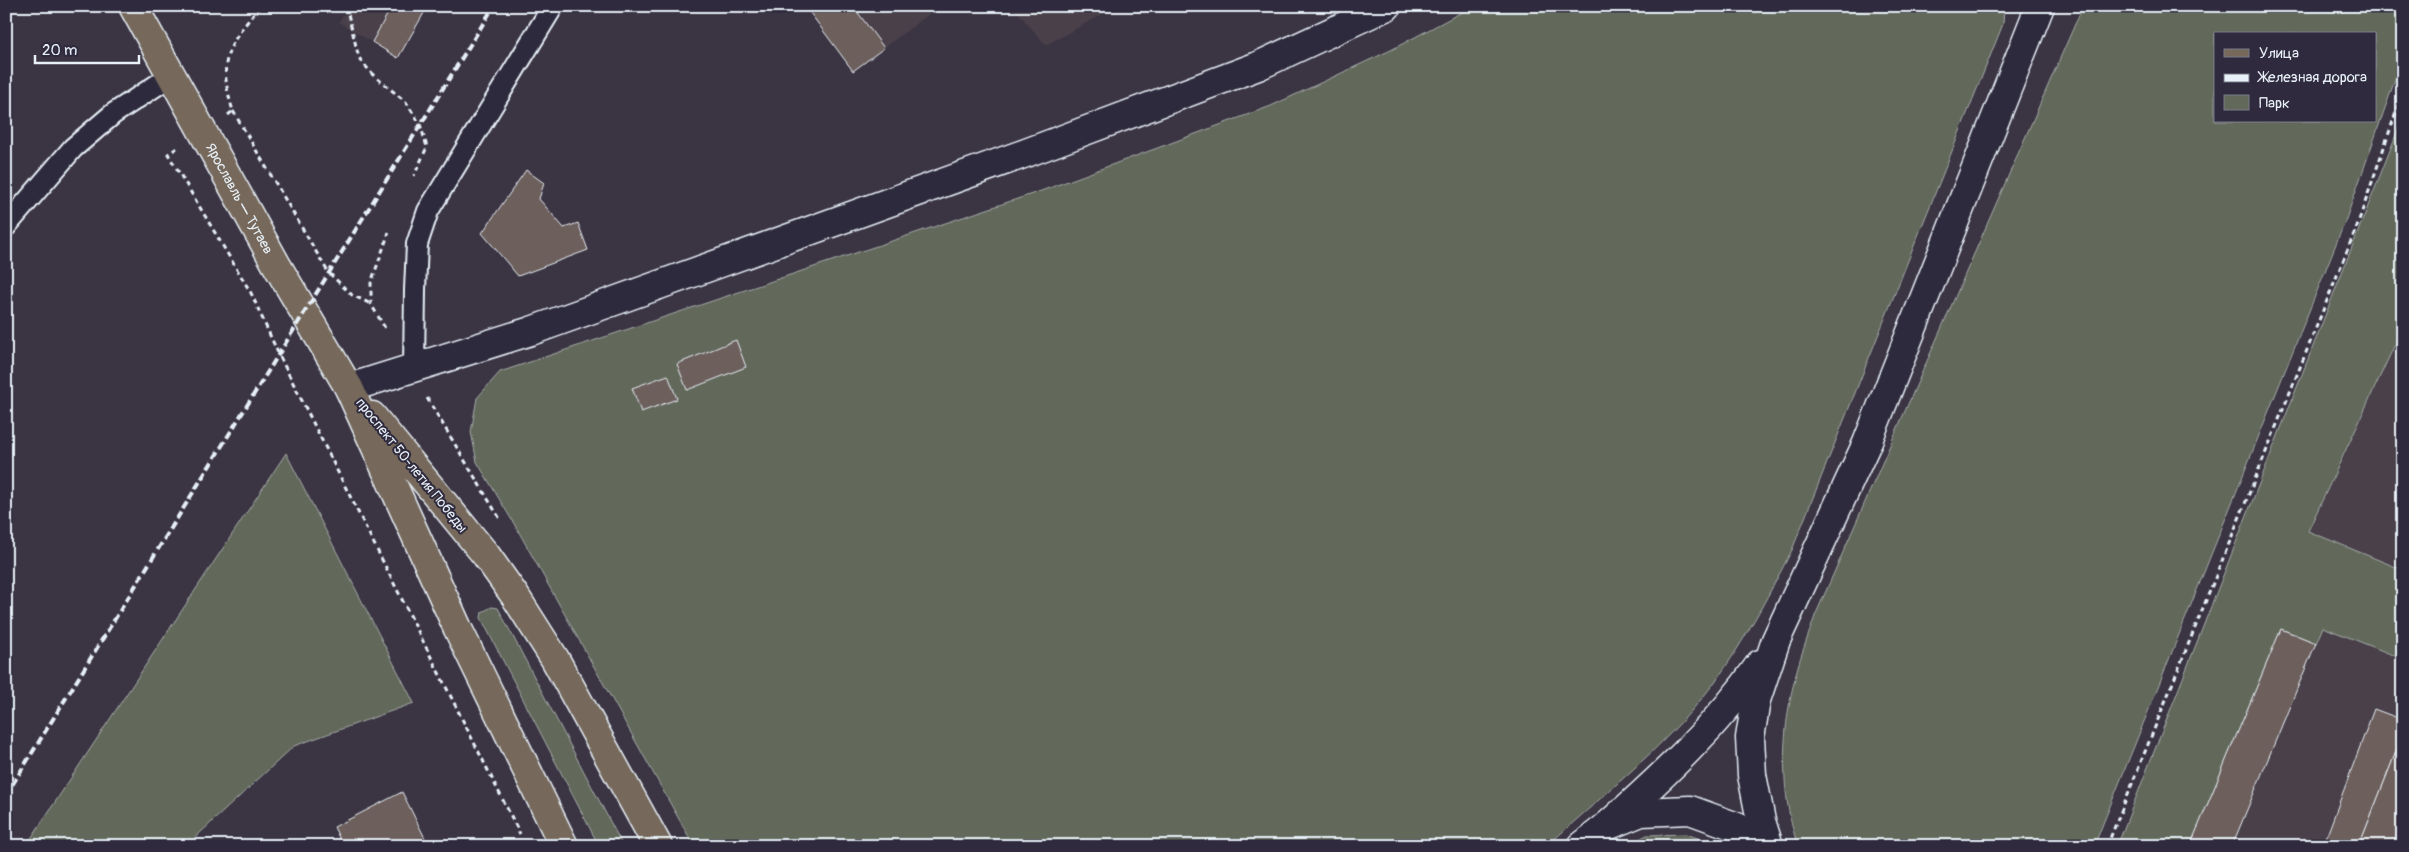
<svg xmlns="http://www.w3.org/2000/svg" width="2409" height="852" font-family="Pangolin,sans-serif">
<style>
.built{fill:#4a414a}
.green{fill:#62685a;stroke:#a5aca9;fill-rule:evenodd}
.building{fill:#6d5e5b;stroke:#e8f1f8}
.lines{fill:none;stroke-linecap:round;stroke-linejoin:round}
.service-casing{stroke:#e8f1f8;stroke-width:24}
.minor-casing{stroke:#e8f1f8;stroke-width:31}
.primary-casing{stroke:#e8f1f8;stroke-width:31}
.path{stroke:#e8f1f8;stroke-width:3;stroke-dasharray:5 4;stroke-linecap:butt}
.service{stroke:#2f2a3d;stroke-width:20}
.minor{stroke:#2f2a3d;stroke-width:28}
.primary{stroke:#76695c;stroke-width:28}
.rail{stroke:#e8f1f8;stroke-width:4;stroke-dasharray:8 4;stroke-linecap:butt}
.labels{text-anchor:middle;stroke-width:4;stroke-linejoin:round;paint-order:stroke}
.street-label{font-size:14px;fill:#e8f1f8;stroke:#2f2a3d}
</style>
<rect width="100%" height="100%" fill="#3b3443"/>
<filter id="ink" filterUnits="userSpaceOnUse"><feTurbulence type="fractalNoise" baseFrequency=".02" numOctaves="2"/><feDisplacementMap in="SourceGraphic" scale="10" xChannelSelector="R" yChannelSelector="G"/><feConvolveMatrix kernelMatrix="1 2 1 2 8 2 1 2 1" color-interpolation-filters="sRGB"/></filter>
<g filter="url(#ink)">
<g class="built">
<polygon points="348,6 428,6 398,58 339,22"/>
<polygon points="805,6 940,6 853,71"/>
<polygon points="1012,6 1118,6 1046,45"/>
<polygon points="2403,327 2403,570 2308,532"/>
<polygon points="2323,626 2403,659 2403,846 2190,846 2281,629"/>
</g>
<g class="green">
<path d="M1473,6H2004L2003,24L1792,550C1770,592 1749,633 1722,672C1676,738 1606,792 1547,846H694L516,527L477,462L471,432L477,398L500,372L1041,191L1271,106L1391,50Z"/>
<path d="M2083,6H2403V57L2346,219L2094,846H1798C1780,794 1781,735 1794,682C1799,659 1808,637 1815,616ZM2215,34H2375V121H2215Z"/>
<polygon points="2403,117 2403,327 2308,531 2403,570 2403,659 2323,627 2316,643 2281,629 2190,846 2117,846"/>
<polygon points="286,453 414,703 294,746 186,846 26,846"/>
<polygon points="492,607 498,608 623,846 599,846 481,618 482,612"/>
<polygon points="1686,834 1721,846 1625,846 1647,835"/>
</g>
<g class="building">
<polygon points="392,6 428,6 398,58 372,42"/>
<polygon points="805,6 853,6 884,48 853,71"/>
<polygon points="526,170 544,183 539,199 564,228 578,223 588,250 518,276 482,233"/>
<polygon points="736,340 746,367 687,390 677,364"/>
<polygon points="668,375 677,399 641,412 632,388"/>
<polygon points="2281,629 2316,643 2232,846 2190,846"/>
<polygon points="2374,709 2403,720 2403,734 2359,846 2323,846"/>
<polygon points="2403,734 2403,826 2395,846 2359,846"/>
<polygon points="402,792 429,846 343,846 334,827"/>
</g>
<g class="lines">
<defs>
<g id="service">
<polyline points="6,226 73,148 113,114 172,75"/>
<polyline points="414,368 415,290 417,244 428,211 553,6"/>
</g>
<g id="minor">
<polyline points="349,388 531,331 1026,153 1258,66 1387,6"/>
<path d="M1607,826C1663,776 1717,726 1760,664"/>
<polyline points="1582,846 1607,826 1641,812 1690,810 1737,827 1757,846"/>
<polyline points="1769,846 1761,821 1752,775 1750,738 1756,700 1776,640 1867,443 2040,6"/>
</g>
<g id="primary">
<path id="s1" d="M133,6L276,264L349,388L458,629L564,846"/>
<polyline points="372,416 486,555 515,596 555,659 658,846"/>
</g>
</defs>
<use href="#service" class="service-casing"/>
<use href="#minor" class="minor-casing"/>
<use href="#primary" class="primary-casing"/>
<g class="path">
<polyline points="346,6 359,58 372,74 406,102 420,124 427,147 414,176"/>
<polyline points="233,111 328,272 352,295 371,304"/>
<path d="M228,115L233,111C217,59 227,47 260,6"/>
<polyline points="177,148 168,154 251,293 278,353 520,834"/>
<polyline points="385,328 371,304 371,283 389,232"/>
<polyline points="427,398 500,519"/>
<polyline points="2107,846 2357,226 2403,92"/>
</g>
<use href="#service" class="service"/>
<use href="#minor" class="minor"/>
<use href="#primary" class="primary"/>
<polyline class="rail" points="6,795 494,6"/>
</g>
</g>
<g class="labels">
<g class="street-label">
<text dy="5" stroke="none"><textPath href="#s1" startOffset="220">Ярославль — Тутаев</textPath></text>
<text transform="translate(412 465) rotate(51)" y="5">проспект 50-летия Победы</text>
</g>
</g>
<rect width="2409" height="852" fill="none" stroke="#2f2a3d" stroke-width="25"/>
<rect x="12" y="12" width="2384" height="827" fill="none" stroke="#e8f1f8" stroke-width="2" filter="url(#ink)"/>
<rect x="2214" y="32" width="162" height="90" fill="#2f2a3d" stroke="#797a88"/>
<rect x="2224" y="49" width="25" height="8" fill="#76695c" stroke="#797a88"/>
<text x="2259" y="58" font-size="15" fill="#e8f1f8">Улица</text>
<rect x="2224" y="74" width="25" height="8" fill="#e8f1f8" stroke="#797a88"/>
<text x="2259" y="82" font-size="15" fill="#e8f1f8">Железная дорога</text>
<rect x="2224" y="95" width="25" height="15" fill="#62685a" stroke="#797a88"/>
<text x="2259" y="108" font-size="15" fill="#e8f1f8">Парк</text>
<path d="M35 55v8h104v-8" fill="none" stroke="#e8f1f8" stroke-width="2.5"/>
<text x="42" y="55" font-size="15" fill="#e8f1f8" stroke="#2f2a3d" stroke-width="4" paint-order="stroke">20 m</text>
</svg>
